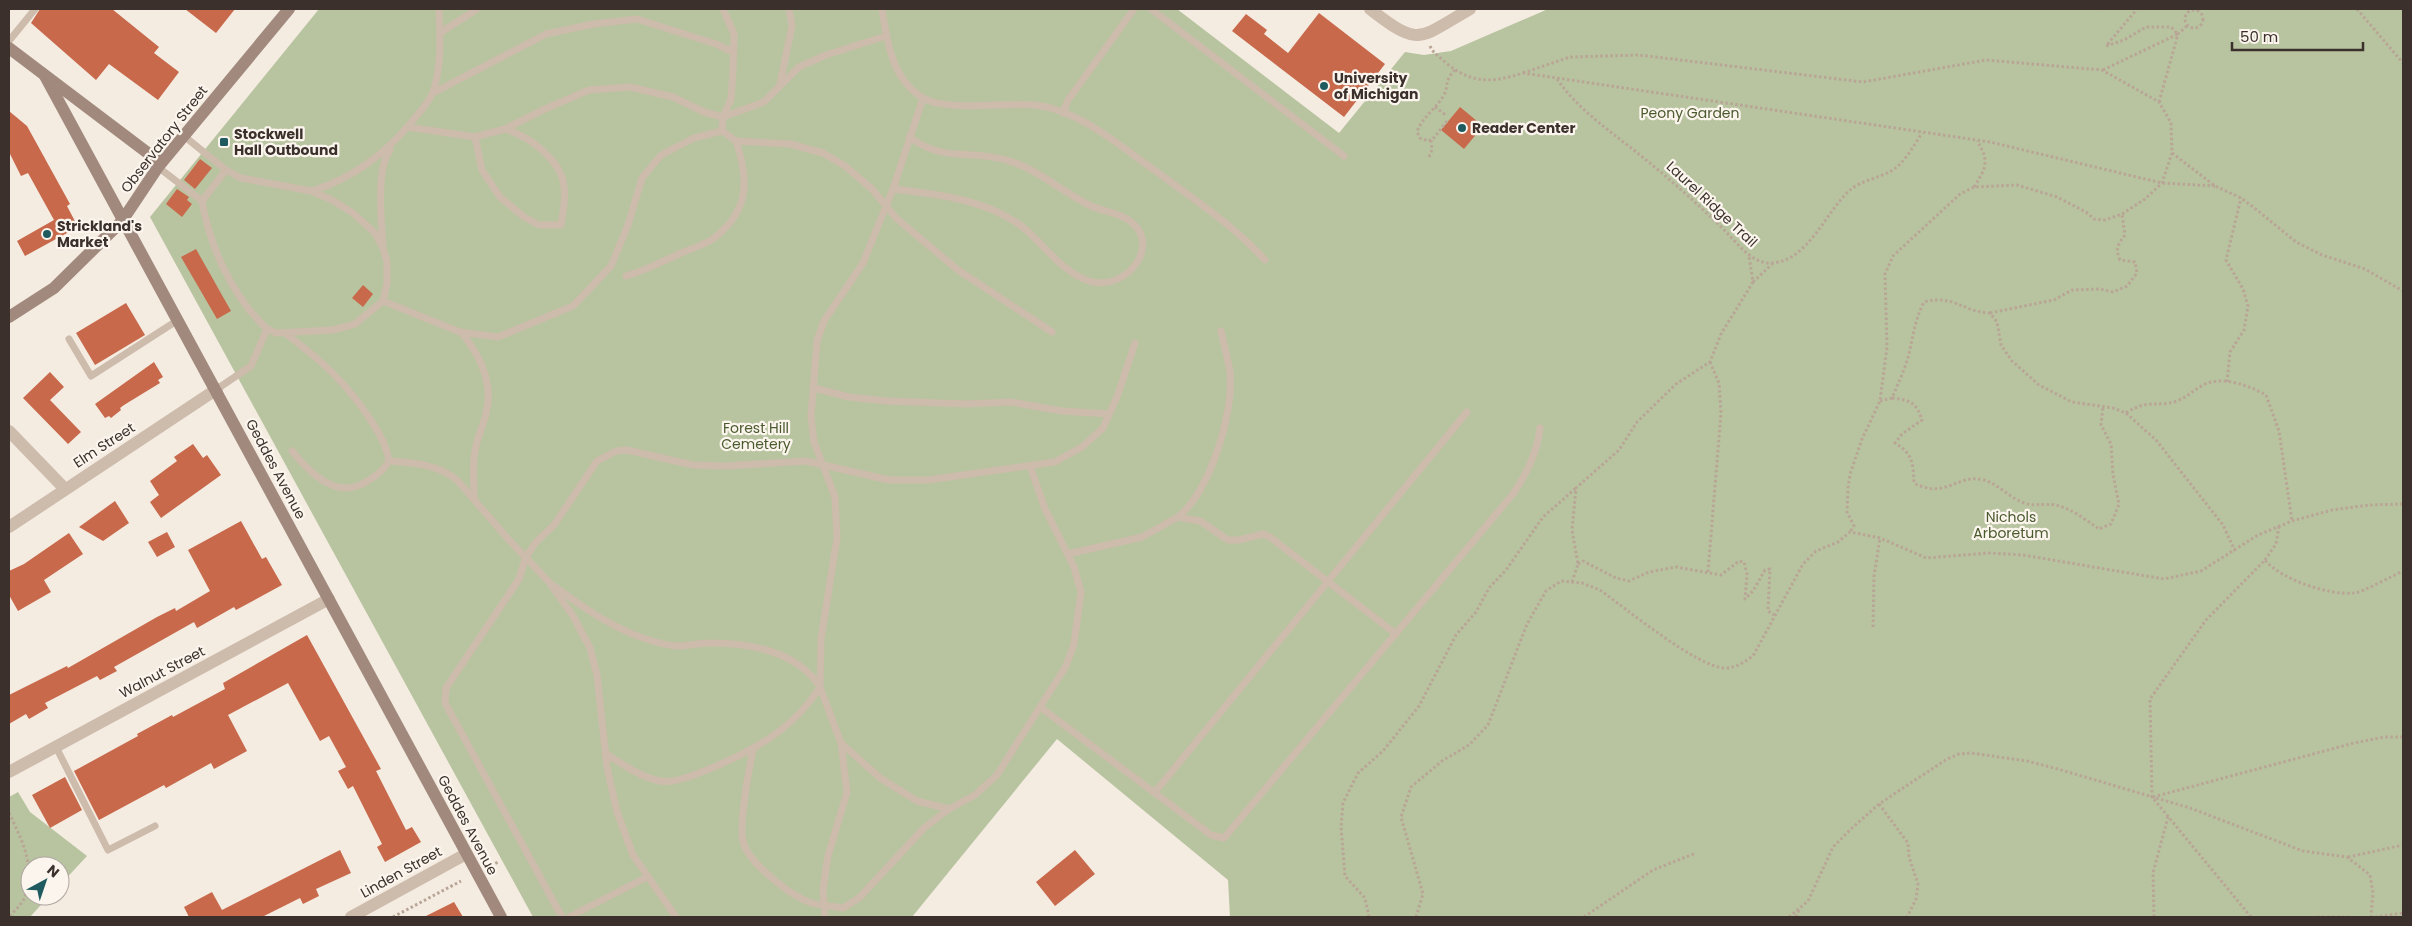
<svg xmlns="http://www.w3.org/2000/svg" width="2412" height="926" font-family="Poppins,sans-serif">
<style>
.green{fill:#b8c4a0}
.building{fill:#c8694b}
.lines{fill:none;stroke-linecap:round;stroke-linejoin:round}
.path{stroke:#b9a596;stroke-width:3;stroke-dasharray:2.5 2.5;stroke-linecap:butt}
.lane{stroke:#cdbbac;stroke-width:7}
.street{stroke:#cdbbac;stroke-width:12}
.secondary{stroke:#a18a7d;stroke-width:12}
.poi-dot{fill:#1f5a5e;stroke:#fbf5ee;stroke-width:2}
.labels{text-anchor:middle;stroke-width:4.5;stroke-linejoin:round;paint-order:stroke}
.poi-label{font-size:14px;font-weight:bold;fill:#3b302b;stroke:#fbf5ee;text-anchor:start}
.park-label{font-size:14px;fill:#4a5a2e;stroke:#fbf5ee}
.street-label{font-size:14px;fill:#3b302b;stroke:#fbf5ee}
</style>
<rect width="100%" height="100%" fill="#f4ebe1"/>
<g class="green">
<polygon points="319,9 1177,9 1339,133 1405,52 1424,55 1451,51 1548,9 2403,9 2403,917 1230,917 1228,880 1057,739 912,917 533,917 150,217"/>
<polygon points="18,792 30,812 87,856 60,885 60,866 30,866 30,896 49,896 30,917 9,917 9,797"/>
</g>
<g class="building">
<polygon points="40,9 112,9 159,47 154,53 179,72 158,100 109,64 96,80 31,23"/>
<polygon points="185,9 235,9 216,33"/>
<polygon points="1319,13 1385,64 1344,117 1232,31 1246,14 1267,30 1264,34 1288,53"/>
<polygon points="1460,107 1483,126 1464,149 1441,130"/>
<polygon points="9,111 27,126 70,204 67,206 78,227 25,256 17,241 54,220 28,173 21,176 9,152"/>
<polygon points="200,159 212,168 195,189 184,180"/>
<polygon points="177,189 189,197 187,200 192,204 182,217 166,204"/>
<polygon points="196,249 231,311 217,319 181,257"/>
<polygon points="363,285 373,294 363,307 352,298"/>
<polygon points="126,303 145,335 95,365 76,333"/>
<polygon points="154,362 163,377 158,380 160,383 124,405 120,408 121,410 111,418 109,416 105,418 95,404"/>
<polygon points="50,372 64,387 50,400 81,432 68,444 23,398"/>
<polygon points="193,444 203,458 207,455 221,475 161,518 150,502 159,495 150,481 177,461 174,457"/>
<polygon points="115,501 129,523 103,541 79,527"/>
<polygon points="241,521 262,559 266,557 282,585 236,610 234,607 197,628 194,622 114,667 117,671 100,680 97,676 45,703 48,708 29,719 26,714 9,724 9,695 67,666 68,668 157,617 175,608 176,611 210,591 188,550"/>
<polygon points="167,532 175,547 157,557 148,542"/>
<polygon points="69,533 83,554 44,580 51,592 18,611 9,595 9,571 24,564"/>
<polygon points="307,635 381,769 376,771 406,830 412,827 421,842 385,862 377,847 382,844 353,786 348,789 338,771 346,767 329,736 320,741 288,683 228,715 247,751 214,769 211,763 166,788 164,785 99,820 74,771 138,736 137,734 172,715 173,717 225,689 223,683"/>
<polygon points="65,777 82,810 50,828 32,795"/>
<polygon points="340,850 351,873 316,889 319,896 303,904 300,898 262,917 189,917 184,907 212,892 222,910"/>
<polygon points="1075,850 1095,874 1055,906 1036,882"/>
<polygon points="454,902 463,917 424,917"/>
</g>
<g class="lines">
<g class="path">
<polyline points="2101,9 2102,9"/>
<polyline points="2357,9 2403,63"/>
<circle cx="2194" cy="19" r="9"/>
<path d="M1430,46C1433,53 1440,57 1446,63C1472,84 1492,83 1523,73L1990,142L2162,183L2215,186"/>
<polyline points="2103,70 2178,34 2171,27 2146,27 2124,40 2106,46 2137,9"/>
<polyline points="1523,73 1570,57 1639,55 1863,82 1986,60 2102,70 2159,102 2171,123 2172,153 2162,183 2145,199 2122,214 2105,220 2094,219 2086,212 2057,197 2017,185 1974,187 1960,194 1893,256 1885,274 1887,347 1880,401 1862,439 1850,474 1848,488 1847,512 1854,526 1850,532"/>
<path d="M1557,79C1577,108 1607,129 1635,151C1665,175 1695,201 1723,229C1736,241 1751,264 1771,263C1808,262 1826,211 1850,190C1860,181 1879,178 1891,171C1904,164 1914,145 1922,133"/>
<polyline points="2159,102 2178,34 2188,25"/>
<polyline points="1435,107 1447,116"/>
<path d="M1447,121L1433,139L1428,141L1420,138L1417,132C1422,117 1436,109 1444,95C1449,85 1444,81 1455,70"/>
<polyline points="2172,153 2215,186 2241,198 2257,210 2296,242 2322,255 2365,269 2403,291"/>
<polyline points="1429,157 1432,150 1431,140"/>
<path d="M1974,187C1986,168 1990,161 1977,141"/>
<polyline points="1753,282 1772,264"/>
<path d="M1990,313L2054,300L2072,290L2100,289L2113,292L2127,286L2137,273L2135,262L2120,260C2115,249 2118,244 2125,235L2122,214"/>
<polyline points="2227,382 2230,352 2244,330 2248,306 2243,289 2226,260 2241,198"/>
<path d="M1892,398C1910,400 1916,402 1922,420L1902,434L1895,443C1913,454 1913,463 1914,483C1946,500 1957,473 1984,480C1998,484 2010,498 2024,503C2035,507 2044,503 2055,505C2071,508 2086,520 2099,529L2111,524L2119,504L2113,475L2111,444L2101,425L2103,407"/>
<path d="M1880,401L1892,398C1898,384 1905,369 1909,354C1913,336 1915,319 1924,302C1955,294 1962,312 1990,313L1997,322L2001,345L2012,361L2039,385L2072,402L2113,408L2126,413L2156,440L2223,525L2235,551"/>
<path d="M2126,413C2149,398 2156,408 2177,401C2187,397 2194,390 2203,385C2222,375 2250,386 2266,395L2279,431L2292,521"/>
<polyline points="2265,560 2276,544 2279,526"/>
<polyline points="1578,564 1583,561 1616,578 1629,581 1649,572 1676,567 1721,575 1739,561 1744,562 1747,574 1745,599 1753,591 1765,570 1770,569 1768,611 1774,615"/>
<polyline points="1708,572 1721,413 1719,383 1710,362"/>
<polyline points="1572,582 1578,564 1572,530 1576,488 1619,450 1637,422 1676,384 1710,362 1721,334 1753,282 1749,256"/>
<polyline points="1873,627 1874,576 1880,538"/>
<polyline points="2153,797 2354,743 2384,737 2403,737"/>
<polyline points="1879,804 1908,843 1909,857 1918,884 1916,899 1907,917"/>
<path d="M9,813C22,840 37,869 24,899C21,905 14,911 9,917"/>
<polyline points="2348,857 2403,845"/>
<polyline points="491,866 498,862"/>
<polyline points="393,917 461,881"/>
<polyline points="1369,917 1365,898 1345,876 1341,827 1343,803 1358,773 1383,751 1419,706 1456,635 1476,612 1489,588 1506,570 1543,517 1576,488"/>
<path d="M1416,917L1423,894L1401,817L1411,787L1442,761L1469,745L1488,725L1527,624L1546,591L1561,581L1582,583L1600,590C1624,607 1698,668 1725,668C1736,668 1744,662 1753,656L1803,564L1816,551L1838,542L1850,532L1880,538L1926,558L1990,553L2023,555L2164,579L2201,571L2258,535L2292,521L2332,510L2369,505L2403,504"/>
<polyline points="1584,917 1653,870 1696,853"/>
<polyline points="1789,917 1808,901 1833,847 1851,829 1879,804 1947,759 1959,754 1971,753 2027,761 2058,769 2190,808 2303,851 2347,857 2370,875 2373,893 2371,917"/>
<polyline points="1796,917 1799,910"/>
<polyline points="2154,917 2153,873 2168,817"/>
<path d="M2251,917L2152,797L2150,699L2206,620L2265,560C2280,579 2330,596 2354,593C2361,593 2394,575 2403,571"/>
<polyline points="2317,917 2351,917"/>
<polyline points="2375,917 2403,913"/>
</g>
<g class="lane">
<polyline points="723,9 734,34 733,71 731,99 723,117 722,131 736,141 790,144 823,153 845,166 872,189 896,218 958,270 1052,332"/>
<path d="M882,9C887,42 892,79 923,98C946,112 1006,102 1035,105C1080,110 1121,147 1157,172C1195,200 1233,225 1265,260"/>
<polyline points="1151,9 1344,156"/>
<polyline points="440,33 477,9"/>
<polyline points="9,41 35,9"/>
<polyline points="780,84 792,26 789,9"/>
<polyline points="433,93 546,34 593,24 637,19 716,44 733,52"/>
<polyline points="1063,113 1068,100 1134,9"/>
<polyline points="408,127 475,137 505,129 547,108 589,90 630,87 673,97 704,112 723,117 764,102 799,67 826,55 886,36"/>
<polyline points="184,136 226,170"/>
<path d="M475,137L482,170L500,197L524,217L539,225H561C563,212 566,199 564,186C561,160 529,136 505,129"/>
<polyline points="158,167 202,201"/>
<path d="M893,189C937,194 990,200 1025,229C1046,247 1062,272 1089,281C1127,293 1165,242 1127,219C1115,212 1101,211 1089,205C1061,191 1036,168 1006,160C969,149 945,163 909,137"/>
<path d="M312,191C353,178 386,154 413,120C420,112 429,102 433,92C442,66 440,35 439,9"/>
<path d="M383,245C381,220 376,170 390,150"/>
<path d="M626,276C645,271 661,262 679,254C690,249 705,245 714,238C750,210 749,180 736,141"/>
<polyline points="383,301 460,332 498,337 573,306 611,266 628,225 642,178 661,155 694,138 722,131"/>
<path d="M461,332C480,355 494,383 486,414C483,426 477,438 475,451C472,466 474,482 474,497"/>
<path d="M285,333C323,362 346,382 372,422C380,434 387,447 389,461C384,470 375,477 366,482C336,500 310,473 292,451"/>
<polyline points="69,339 91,376 178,320"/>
<polyline points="814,388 849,397 887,401 966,404 1011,402 1062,411 1109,414"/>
<path d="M217,389L251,366L267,329C232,296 210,247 202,201L226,170L241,178L311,191L332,200L353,213L375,233L383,248L387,262V284L383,301L355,324L333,330L276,333L267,329"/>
<path d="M389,461C414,463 437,464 457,480L509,540L549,582L573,616L590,648L597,675L607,767L617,812L633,855L676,917"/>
<path d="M1178,517C1210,491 1234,413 1230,373C1228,359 1224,345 1221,331"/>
<polyline points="1068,554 1142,537 1178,517 1200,521 1228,540 1239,540 1263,534 1270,537 1396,634"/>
<path d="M554,586C581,606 611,627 643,638C654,642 670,646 681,646C691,645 701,643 711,643C751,643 798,652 820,687C793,730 750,753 704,771C692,776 672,784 660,781C640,777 622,764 605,753"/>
<path d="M1040,707L1211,835L1224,838L1513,494C1527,472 1537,454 1540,428"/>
<polyline points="841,743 880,778 917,801 949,809"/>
<polyline points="56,747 108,850 155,826"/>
<path d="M753,750C749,768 739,824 743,841C747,862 792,897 812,903C822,906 833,906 843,908L859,898L924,828L949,809L975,795L997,775L1066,666L1074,644L1081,592L1074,567L1045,509L1030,466"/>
<polyline points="1155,792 1467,412"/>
<polyline points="562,917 445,703 446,688 519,579 525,559 536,542 554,525 597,461 616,451 627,450 693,465 726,466 806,461 889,480 928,480 1055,462 1082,447 1103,428 1117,397 1135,343"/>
<polyline points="569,917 647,877"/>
<polyline points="825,917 823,890 828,856 847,792 841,743 820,687 821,639 837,538 835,497 814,442 811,416 817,341 824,321 863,263 893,189 923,98"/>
</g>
<g class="street">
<path d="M1370,9C1420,48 1418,39 1470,9"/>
<polyline points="9,431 65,489"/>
<polyline points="9,527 217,389"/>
<polyline points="9,772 329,599"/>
<polyline points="351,917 466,854"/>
</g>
<g class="secondary">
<polyline points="9,48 161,163"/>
<polyline points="45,76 501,917"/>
<polyline points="9,317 54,288 122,221 158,167 289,9"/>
</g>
</g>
<g class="poi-dot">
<circle cx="1324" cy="86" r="5"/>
<circle cx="1462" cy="128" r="5"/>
<rect x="219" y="137" width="10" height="10" rx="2.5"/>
<circle cx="47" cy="234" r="5"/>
</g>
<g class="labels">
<g class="poi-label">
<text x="1334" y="83">University<tspan x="1334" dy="16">of Michigan</tspan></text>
<text x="1472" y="133">Reader Center</text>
<text x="234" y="139">Stockwell<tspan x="234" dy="16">Hall Outbound</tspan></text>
<text x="57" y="231">Strickland's<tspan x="57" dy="16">Market</tspan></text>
</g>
<g class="park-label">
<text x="1690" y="118">Peony Garden</text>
<text x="756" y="433">Forest Hill<tspan x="756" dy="16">Cemetery</tspan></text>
<text x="2011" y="522">Nichols<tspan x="2011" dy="16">Arboretum</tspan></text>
</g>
<g class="street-label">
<text transform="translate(164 139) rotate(-52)" y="5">Observatory Street</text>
<text transform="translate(1712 204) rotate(43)" y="5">Laurel Ridge Trail</text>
<text transform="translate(104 445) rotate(-33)" y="5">Elm Street</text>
<text transform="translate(276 469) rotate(62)" y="5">Geddes Avenue</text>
<text transform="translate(162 672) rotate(-28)" y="5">Walnut Street</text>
<text transform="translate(468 825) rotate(62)" y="5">Geddes Avenue</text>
<text transform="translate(401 872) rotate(-29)" y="5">Linden Street</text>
</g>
</g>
<rect width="2412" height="926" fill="none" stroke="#3b302b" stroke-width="20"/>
<g transform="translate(45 881) rotate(40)"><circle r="24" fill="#fbf5ee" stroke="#aea6a0"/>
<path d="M0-4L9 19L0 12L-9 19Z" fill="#1f5a5e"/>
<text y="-8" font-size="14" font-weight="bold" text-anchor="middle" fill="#3b302b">N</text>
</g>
<path d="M2232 42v8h131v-8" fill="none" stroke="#3b302b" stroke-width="2.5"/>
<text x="2240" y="42" font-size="15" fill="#3b302b" stroke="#fbf5ee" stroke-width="4" paint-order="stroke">50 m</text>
</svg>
